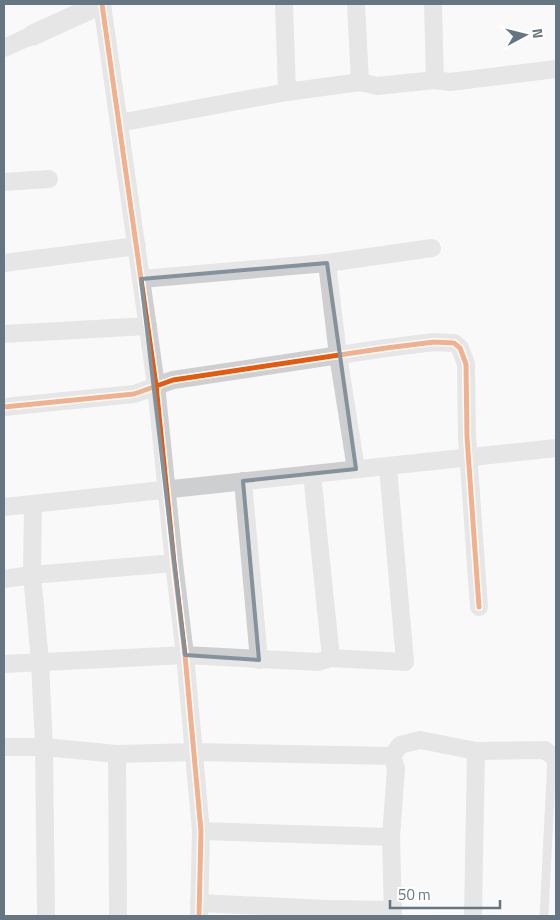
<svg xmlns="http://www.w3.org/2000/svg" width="560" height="920" viewBox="0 0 560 920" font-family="'Titillium Web',sans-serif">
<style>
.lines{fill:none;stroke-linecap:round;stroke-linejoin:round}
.service{stroke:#cecfd0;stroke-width:9}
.minor{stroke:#cecfd0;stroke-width:18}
.tertiary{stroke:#cecfd0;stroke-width:21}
.cycleway-casing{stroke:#fff;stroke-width:8}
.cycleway{stroke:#e8590c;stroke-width:5}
.marked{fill:none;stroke:#84929c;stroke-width:4;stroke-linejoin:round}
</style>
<rect width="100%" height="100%" fill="#f9f9f9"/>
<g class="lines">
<!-- service -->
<polyline class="service" points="544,916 552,756"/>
<!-- minor -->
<g class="minor">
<polyline points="102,4 156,385 174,563 185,655 201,831 199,916"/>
<polyline points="284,4 287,92"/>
<polyline points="356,4 360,82"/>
<polyline points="433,4 435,80"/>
<polyline points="4,48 33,35"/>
<polyline points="119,123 287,92 360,82 377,86 435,80 450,82 556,69"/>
<polyline points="4,182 49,179"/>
<polyline points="4,263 137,246"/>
<polyline points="327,263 338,355 356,469"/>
<polyline points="141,279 327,263 432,248"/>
<polyline points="4,334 148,326"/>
<polyline points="4,407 134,394 173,380 386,348 434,342 454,343 460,348 466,364 467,437 479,607"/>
<polyline points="312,474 331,658"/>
<polyline points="243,481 259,660"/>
<polyline points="33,504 32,575 40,661 44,747 46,916"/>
<polyline points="4,507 556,448"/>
<polyline points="4,579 32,575 174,563"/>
<polyline points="4,664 185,655 318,662 331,658 405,662 388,467"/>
<polyline points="4,747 44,747 117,754 195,752 392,756"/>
<polyline points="117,754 118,916"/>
<polyline points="201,831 391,837"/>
<polyline points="199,903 328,909 391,910"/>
<polyline points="393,916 391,837 396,768 392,756 400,745 420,740 476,751 545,750 552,756 556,756"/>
<polyline points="473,916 476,751"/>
</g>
<!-- tertiary -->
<polyline class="tertiary" points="33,35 101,4"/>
<!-- cycleway casing -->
<g class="cycleway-casing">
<g id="cycleway">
<polyline points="102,4 156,385 174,563 185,655 201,831 199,916"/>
<polyline points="4,407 134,394 173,380 386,348 434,342 454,343 460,348 466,364 467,437 479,607"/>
</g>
</g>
<!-- cycleway -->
<use href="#cycleway" class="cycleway"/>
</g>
<!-- marked area -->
<path d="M0 0H560V920H0ZM327 263 356 469 243 481 259 660 185 655 141 279Z" fill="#f9f9f9" fill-opacity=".55" fill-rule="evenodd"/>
<path class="marked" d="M327 263 356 469 243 481 259 660 185 655 141 279Z"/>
<!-- border -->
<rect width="560" height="920" fill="none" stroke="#657683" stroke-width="10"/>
<!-- north arrow -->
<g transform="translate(525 35) rotate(83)" stroke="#ffffff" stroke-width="4" paint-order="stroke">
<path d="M0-4L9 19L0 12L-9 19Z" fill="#657683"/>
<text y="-8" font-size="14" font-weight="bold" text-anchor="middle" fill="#657683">N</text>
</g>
<!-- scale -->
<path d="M390 900v8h110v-8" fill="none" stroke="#657683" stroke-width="2.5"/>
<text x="398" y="900" font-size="15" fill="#657683" stroke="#ffffff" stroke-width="4" paint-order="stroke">50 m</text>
</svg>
